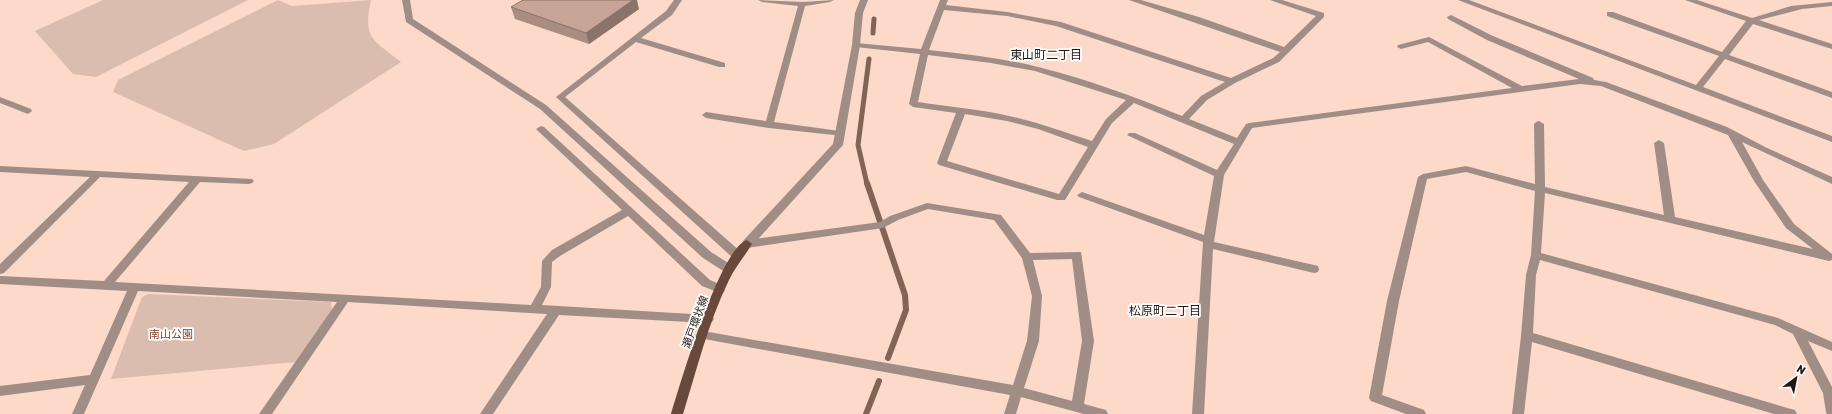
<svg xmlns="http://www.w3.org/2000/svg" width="1832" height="414" viewBox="0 0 1832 414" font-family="Rubik,'Noto Sans JP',sans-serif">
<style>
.green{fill:#dbbdb0}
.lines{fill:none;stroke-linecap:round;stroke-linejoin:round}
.stream-far1{stroke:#836355;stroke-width:5}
.stream{stroke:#836355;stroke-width:6}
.minor{fill:#a08d85;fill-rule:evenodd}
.tertiary{fill:#a08d85;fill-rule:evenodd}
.primary{fill:#68493b;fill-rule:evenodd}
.wall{fill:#aa8d81}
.shaded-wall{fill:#8b7369}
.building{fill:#c6a496;stroke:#8b7369}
.labels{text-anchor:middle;stroke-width:3.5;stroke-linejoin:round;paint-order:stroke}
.street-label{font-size:11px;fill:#221610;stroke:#fff}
.park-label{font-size:11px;fill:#7e462c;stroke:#fff}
.neighbourhood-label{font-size:12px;fill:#221610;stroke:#fff}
</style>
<rect width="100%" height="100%" fill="#fcd9c9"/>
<!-- green -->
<g class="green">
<polygon points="103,0 248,0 96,77 73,74 35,31"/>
<path d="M278 0 292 6 371 0C362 39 374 40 401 62L274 144 244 151 113 92 118 80Z"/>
<polygon points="148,294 331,302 332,309 296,362 111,379 142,297"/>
</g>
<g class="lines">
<!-- stream-far1 -->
<g class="stream-far1">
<polyline points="873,33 874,19"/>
<polyline points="867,184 858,145 869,59"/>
</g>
<!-- stream -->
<g class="stream">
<polyline points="867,183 905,295 906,310 888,358"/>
<polyline points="866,414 879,381"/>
</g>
<!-- minor -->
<g class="minor">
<polygon points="674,0 682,0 672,15 641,38 725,63 725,67 719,67 636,42 565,97 741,252 742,255 741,258 733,258 556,97 666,11"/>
<polygon points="758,0 803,2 834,0 830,2 805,6 774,122 840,131 843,132 845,134 843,136 769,128 706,118 702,115 706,112 766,121 798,6 762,2"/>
<path d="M940 0H948L946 5 1007 12 1061 22 1231 78 1273 58 1280 52 1129 0H1141L1199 17 1284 47 1316 16 1270 0H1282L1324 13V17L1279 62 1235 83 1207 100 1189 119 1237 138 1246 124 1249 123 1512 88 1428 42 1401 49 1397 47 1398 45 1429 37 1522 86 1579 79 1487 40 1448 19 1447 17 1451 15 1493 36 1593 78 1594 80 1606 82 1727 127 1767 148 1832 177V184L1742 142 1763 180 1794 224 1832 254V260L1829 261 1545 193 1541 253 1778 318 1832 342V351L1808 341 1832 387V414H1827L1826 412 1823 393 1793 334 1775 325 1540 260 1536 275 1533 333 1791 409 1795 410 1797 414H1774L1532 342 1524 414H1512L1521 336 1526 275 1531 255 1535 191 1466 172 1427 179 1399 301 1382 395 1424 410 1426 414H1406L1371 401 1369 398 1387 301 1418 177 1423 174 1466 166 1535 184 1534 124 1536 122 1539 121 1544 124 1545 187 1664 215 1654 143 1659 140 1664 143 1675 217 1813 249 1786 228 1754 181 1728 135 1601 86 1580 84 1252 128 1224 175 1214 242 1314 265 1318 266 1319 269 1318 272 1314 273 1213 249 1204 414H1192L1203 242 1079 197 1077 195 1082 192 1085 193 1204 235 1214 176 1127 135 1129 133H1135L1217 170 1234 144 1134 103 1112 123 1065 200H1057L939 165 937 163 956 113 913 107 909 104 920 54 856 47 852 45 856 43 921 49ZM944 10 1007 16 1056 26 1225 82 1201 96 1182 116C1135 97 1087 79 1038 67 1002 58 966 54 929 50ZM928 55 991 63 1035 71 1126 100 1106 119 1092 141C1064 132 1037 122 1009 116 979 109 949 107 918 102ZM965 114 1007 121 1038 129 1088 147 1059 194 947 161Z"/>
<polygon points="1458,0 1469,0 1696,85 1719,56 1607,16 1607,12 1613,12 1722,52 1746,21 1685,0 1697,0 1752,18 1791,6 1832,2 1832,6 1802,9 1759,20 1832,44 1832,49 1753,24 1729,55 1832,92 1832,98 1725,59 1703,87 1832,136 1832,142"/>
<polygon points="0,97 31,109 32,111 28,114 0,103"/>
<polygon points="541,126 544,127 710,280 724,286 725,289 724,292 720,293 702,286 628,216 560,256 552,262 551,287 542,305 708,315 712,316 714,319 712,322 708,323 559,315 493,414 480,414 547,314 348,302 272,414 259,414 337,302 138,291 84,414 72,414 85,385 0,396 0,386 90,375 127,291 0,284 0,276 104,281 189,182 100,177 4,273 0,274 0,264 90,177 0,172 0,166 252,179 254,181 252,183 249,184 200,182 115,282 531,305 541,287 542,261 552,250 622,210 538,131 536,129"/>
<path d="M927 203 1001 215 1030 253 1081 252 1094 341 1084 404 1106 410 1108 414H1084L1021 397 1016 414H1004L1010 395 699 338 697 335 699 332 703 331 1013 385 1027 341 1032 296 1022 258 994 220 928 209 898 220 883 228 747 248 742 244 747 240 880 222 890 216ZM1072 259 1082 341 1072 401 1024 388 1039 341 1042 296 1033 260Z"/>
</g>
<!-- tertiary -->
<g class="tertiary">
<polygon points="402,0 410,0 413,19 546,105 711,252 733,266 734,269 733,272 725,272 703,258 540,109 406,22"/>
<polygon points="860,0 868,0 863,13 860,45 843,145 751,247 743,247 742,244 743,241 833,144 852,45 855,13"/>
</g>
<!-- primary -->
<path class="primary" d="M747 240 752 244C745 256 735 267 729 280 708 323 697 369 683 414H671C680 385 720 248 747 240Z"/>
</g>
<!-- wall -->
<polygon class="wall" points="511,7 639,9 589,44 515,19"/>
<!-- shaded-wall -->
<polygon class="shaded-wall" points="633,0 637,0 639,9 589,44 586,33"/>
<!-- building -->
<polygon class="building" points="523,0 633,0 586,33 511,7"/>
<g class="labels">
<!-- street labels -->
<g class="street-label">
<text transform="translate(695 322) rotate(-70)" y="4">瀬戸環状線</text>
</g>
<!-- park labels -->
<g class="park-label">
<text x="171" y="338">南山公園</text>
</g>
<!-- neighbourhood labels -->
<g class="neighbourhood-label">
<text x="1046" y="59">東山町二丁目</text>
<text x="1165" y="315">松原町二丁目</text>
</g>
</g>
<!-- north arrow -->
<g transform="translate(1796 378) rotate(32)" stroke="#ffffff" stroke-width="3" paint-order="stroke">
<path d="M0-3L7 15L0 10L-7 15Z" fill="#221610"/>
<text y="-6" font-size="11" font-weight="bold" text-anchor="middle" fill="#221610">N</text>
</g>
</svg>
